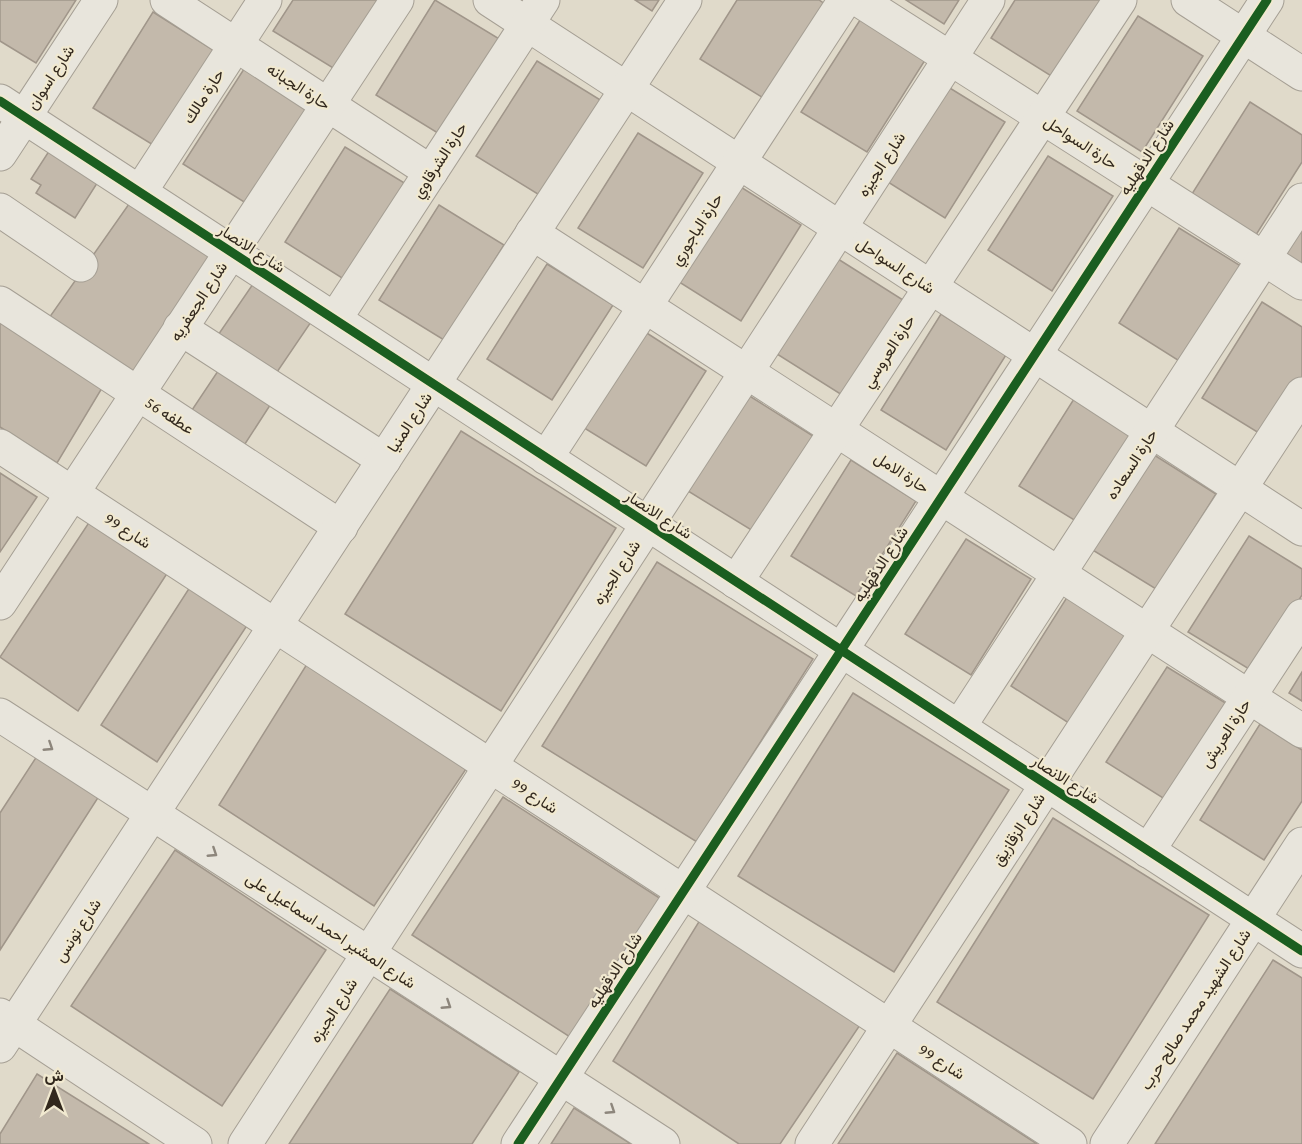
<svg xmlns="http://www.w3.org/2000/svg" width="1302" height="1144" viewBox="0 0 1302 1144" font-family="'Crimson Pro',Vazirmatn,serif">
<style>
.building{fill:#c3b9ab;stroke:#a0968a;stroke-width:1.5}
.lines{fill:none;stroke-linecap:round;stroke-linejoin:round}
.minor-casing{stroke:#a59f94;stroke-width:35}
.minor{stroke:#e8e5dc;stroke-width:33}
.cycleway-casing{stroke:#f1e9d0;stroke-width:13}
.cycleway{stroke:#1b5e20;stroke-width:9}
.oneway{stroke:#8d867c}
.labels{text-anchor:middle;stroke-width:4.5;stroke-linejoin:round;paint-order:stroke}
.street-label{font-size:16px;fill:#32281d;stroke:#f1e9d0}
</style>
<rect width="100%" height="100%" fill="#e0daca"/>
<!-- building -->
<g class="building">
<polygon points="0,0 76,0 36,63 0,41"/>
<polygon points="293,0 383,0 338,71 273,31"/>
<polygon points="435,0 501,40 441,135 376,95"/>
<polygon points="635,0 659,0 652,11"/>
<polygon points="737,0 819,0 825,4 765,99 700,59"/>
<polygon points="906,0 959,0 944,24"/>
<polygon points="1015,0 1106,0 1056,79 991,38"/>
<polygon points="153,12 218,53 158,148 93,108"/>
<polygon points="1138,16 1203,56 1142,152 1077,111"/>
<polygon points="862,17 927,57 867,152 801,112"/>
<polygon points="537,61 602,101 541,196 476,156"/>
<polygon points="244,69 309,110 249,205 183,164"/>
<polygon points="940,82 1005,122 945,218 880,177"/>
<polygon points="1250,102 1302,135 1302,162 1254,238 1190,197"/>
<polygon points="638,133 703,173 643,268 578,228"/>
<polygon points="53,145 101,177 75,218 36,193 41,185 31,179"/>
<polygon points="345,147 411,187 350,283 285,242"/>
<polygon points="1048,156 1113,196 1052,291 988,250"/>
<polygon points="736,184 801,225 741,321 676,280"/>
<polygon points="129,204 215,252 140,376 49,318"/>
<polygon points="439,205 504,245 444,340 379,300"/>
<polygon points="1302,216 1302,269 1278,254"/>
<polygon points="1179,228 1244,268 1184,364 1119,323"/>
<polygon points="838,259 903,300 842,395 777,354"/>
<polygon points="547,264 613,305 552,400 487,359"/>
<polygon points="253,284 311,322 275,375 216,338"/>
<polygon points="1262,302 1302,327 1302,383 1267,438 1202,398"/>
<polygon points="941,314 1006,355 946,450 881,410"/>
<polygon points="0,322 105,383 57,463 0,427"/>
<polygon points="642,330 706,371 646,466 581,426"/>
<polygon points="222,365 276,396 243,447 188,416"/>
<polygon points="1079,391 1144,431 1084,526 1019,486"/>
<polygon points="748,395 813,436 753,531 688,491"/>
<polygon points="461,431 616,528 501,711 345,614"/>
<polygon points="1151,453 1216,494 1156,589 1091,549"/>
<polygon points="851,460 916,501 856,596 791,556"/>
<polygon points="0,473 37,497 0,552"/>
<polygon points="90,521 168,572 78,711 0,657"/>
<polygon points="1249,536 1302,569 1302,595 1254,672 1188,632"/>
<polygon points="966,539 1031,579 971,675 905,634"/>
<polygon points="657,562 813,659 697,842 542,746"/>
<polygon points="190,587 248,624 157,762 101,725"/>
<polygon points="1071,591 1135,632 1075,727 1011,686"/>
<polygon points="307,664 466,769 374,906 219,805"/>
<polygon points="1167,667 1232,707 1171,803 1106,762"/>
<polygon points="1302,672 1302,701 1289,693"/>
<polygon points="853,693 1009,790 894,972 738,876"/>
<polygon points="1260,724 1302,750 1302,801 1264,860 1200,820"/>
<polygon points="39,753 101,793 0,950 0,813"/>
<polygon points="503,797 661,899 570,1037 412,935"/>
<polygon points="1053,818 1209,915 1093,1099 937,1002"/>
<polygon points="175,850 326,950 222,1106 71,1006"/>
<polygon points="700,920 860,1025 780,1144 739,1144 613,1061"/>
<polygon points="1273,960 1302,978 1302,1144 1155,1144"/>
<polygon points="390,989 519,1072 472,1144 289,1144"/>
<polygon points="897,1053 1037,1144 838,1144"/>
<polygon points="37,1074 149,1144 0,1144 0,1134"/>
<polygon points="574,1108 631,1144 551,1144"/>
</g>
<g class="lines">
<!-- minor casing -->
<g class="minor-casing">
<g id="minor">
<polyline points="167,0 431,172"/>
<polyline points="490,0 1302,529"/>
<polyline points="859,0 1302,283"/>
<polyline points="1188,0 1302,74"/>
<polyline points="0,101 1302,951"/>
<polyline points="0,154 101,0"/>
<polyline points="140,192 265,0"/>
<polyline points="0,210 81,265"/>
<polyline points="532,233 1302,731"/>
<polyline points="0,303 341,527"/>
<polyline points="335,319 543,0"/>
<polyline points="180,328 384,460"/>
<polyline points="0,446 1070,1144"/>
<polyline points="546,458 845,0"/>
<polyline points="736,582 1120,0"/>
<polyline points="0,603 397,0"/>
<polyline points="0,715 663,1144"/>
<polyline points="959,727 1302,200"/>
<polyline points="1148,851 1302,616"/>
<polyline points="0,1015 195,1144"/>
<polyline points="0,1046 685,0"/>
<polyline points="245,1144 988,0"/>
<polyline points="518,1144 1267,0"/>
<polyline points="812,1144 1302,394"/>
<polyline points="1107,1144 1302,844"/>
</g>
</g>
<!-- minor -->
<use href="#minor" class="minor"/>
<!-- cycleway casing -->
<g class="cycleway-casing">
<g id="cycleway">
<polyline points="0,101 1302,951"/>
<polyline points="518,1144 1267,0"/>
</g>
</g>
<!-- cycleway -->
<use href="#cycleway" class="cycleway"/>
</g>
<!-- one-way arrows -->
<defs><path id="oneway-chevron" d="M-2-3.5L2.5 0L-2 3.5" fill="none" stroke-width="1.6" stroke-linecap="round" stroke-linejoin="round" transform="scale(1.5)"/></defs>
<g class="oneway">
<use href="#oneway-chevron" transform="translate(49 747) rotate(33)"/>
<use href="#oneway-chevron" transform="translate(213 853) rotate(33)"/>
<use href="#oneway-chevron" transform="translate(447 1005) rotate(33)"/>
<use href="#oneway-chevron" transform="translate(611 1110) rotate(33)"/>
</g>
<g class="labels">
<!-- street labels -->
<g class="street-label">
<text transform="translate(50 77) rotate(-57)" y="6">شارع اسوان</text>
<text transform="translate(299 86) rotate(33)" y="6">حارة الجبانه</text>
<text transform="translate(203 96) rotate(-57)" y="6">حارة مالك</text>
<text transform="translate(1081 142) rotate(33)" y="6">حارة السواحل</text>
<text transform="translate(1146 157) rotate(-57)" y="6">شارع الدقهليه</text>
<text transform="translate(439 160) rotate(-57)" y="6">حارة الشرقاوي</text>
<text transform="translate(881 164) rotate(-57)" y="6">شارع الجيزه</text>
<text transform="translate(696 229) rotate(-57)" y="6">حارة الباجوري</text>
<text transform="translate(252 248) rotate(33)" y="6">شارع الانصار</text>
<text transform="translate(896 265) rotate(33)" y="6">شارع السواحل</text>
<text transform="translate(198 301) rotate(-57)" y="6">شارع الجعفريه</text>
<text transform="translate(888 351) rotate(-57)" y="6">حارة العروسي</text>
<text transform="translate(170 415) rotate(33)" y="6">عطفه 56</text>
<text transform="translate(409 422) rotate(-57)" y="6">شارع المنيا</text>
<text transform="translate(1131 464) rotate(-57)" y="6">حارة السعاده</text>
<text transform="translate(902 472) rotate(33)" y="6">حارة الامل</text>
<text transform="translate(659 514) rotate(33)" y="6">شارع الانصار</text>
<text transform="translate(128 530) rotate(33)" y="6">شارع 99</text>
<text transform="translate(880 564) rotate(-57)" y="6">شارع الدقهليه</text>
<text transform="translate(616 572) rotate(-57)" y="6">شارع الجيزه</text>
<text transform="translate(1225 733) rotate(-57)" y="6">حارة العريش</text>
<text transform="translate(1066 779) rotate(33)" y="6">شارع الانصار</text>
<text transform="translate(535 795) rotate(33)" y="6">شارع 99</text>
<text transform="translate(1018 829) rotate(-57)" y="6">شارع الزقازيق</text>
<text transform="translate(77 930) rotate(-57)" y="6">شارع تونس</text>
<text transform="translate(331 930) rotate(33)" y="6">شارع المشير احمد اسماعيل على</text>
<text transform="translate(614 970) rotate(-57)" y="6">شارع الدقهليه</text>
<text transform="translate(1195 1009) rotate(-57)" y="6">شارع الشهيد محمد صالح حرب</text>
<text transform="translate(333 1010) rotate(-57)" y="6">شارع الجيزه</text>
<text transform="translate(942 1061) rotate(33)" y="6">شارع 99</text>
</g>
</g>
<!-- north arrow -->
<g transform="translate(54 1090)" stroke="#f1e9d0" stroke-width="4.5" paint-order="stroke">
<path d="M0-4.5L10 22L0 15L-10 22Z" fill="#32281d"/>
<text y="-9" font-size="16" font-weight="bold" text-anchor="middle" fill="#32281d">ش</text>
</g>
</svg>
